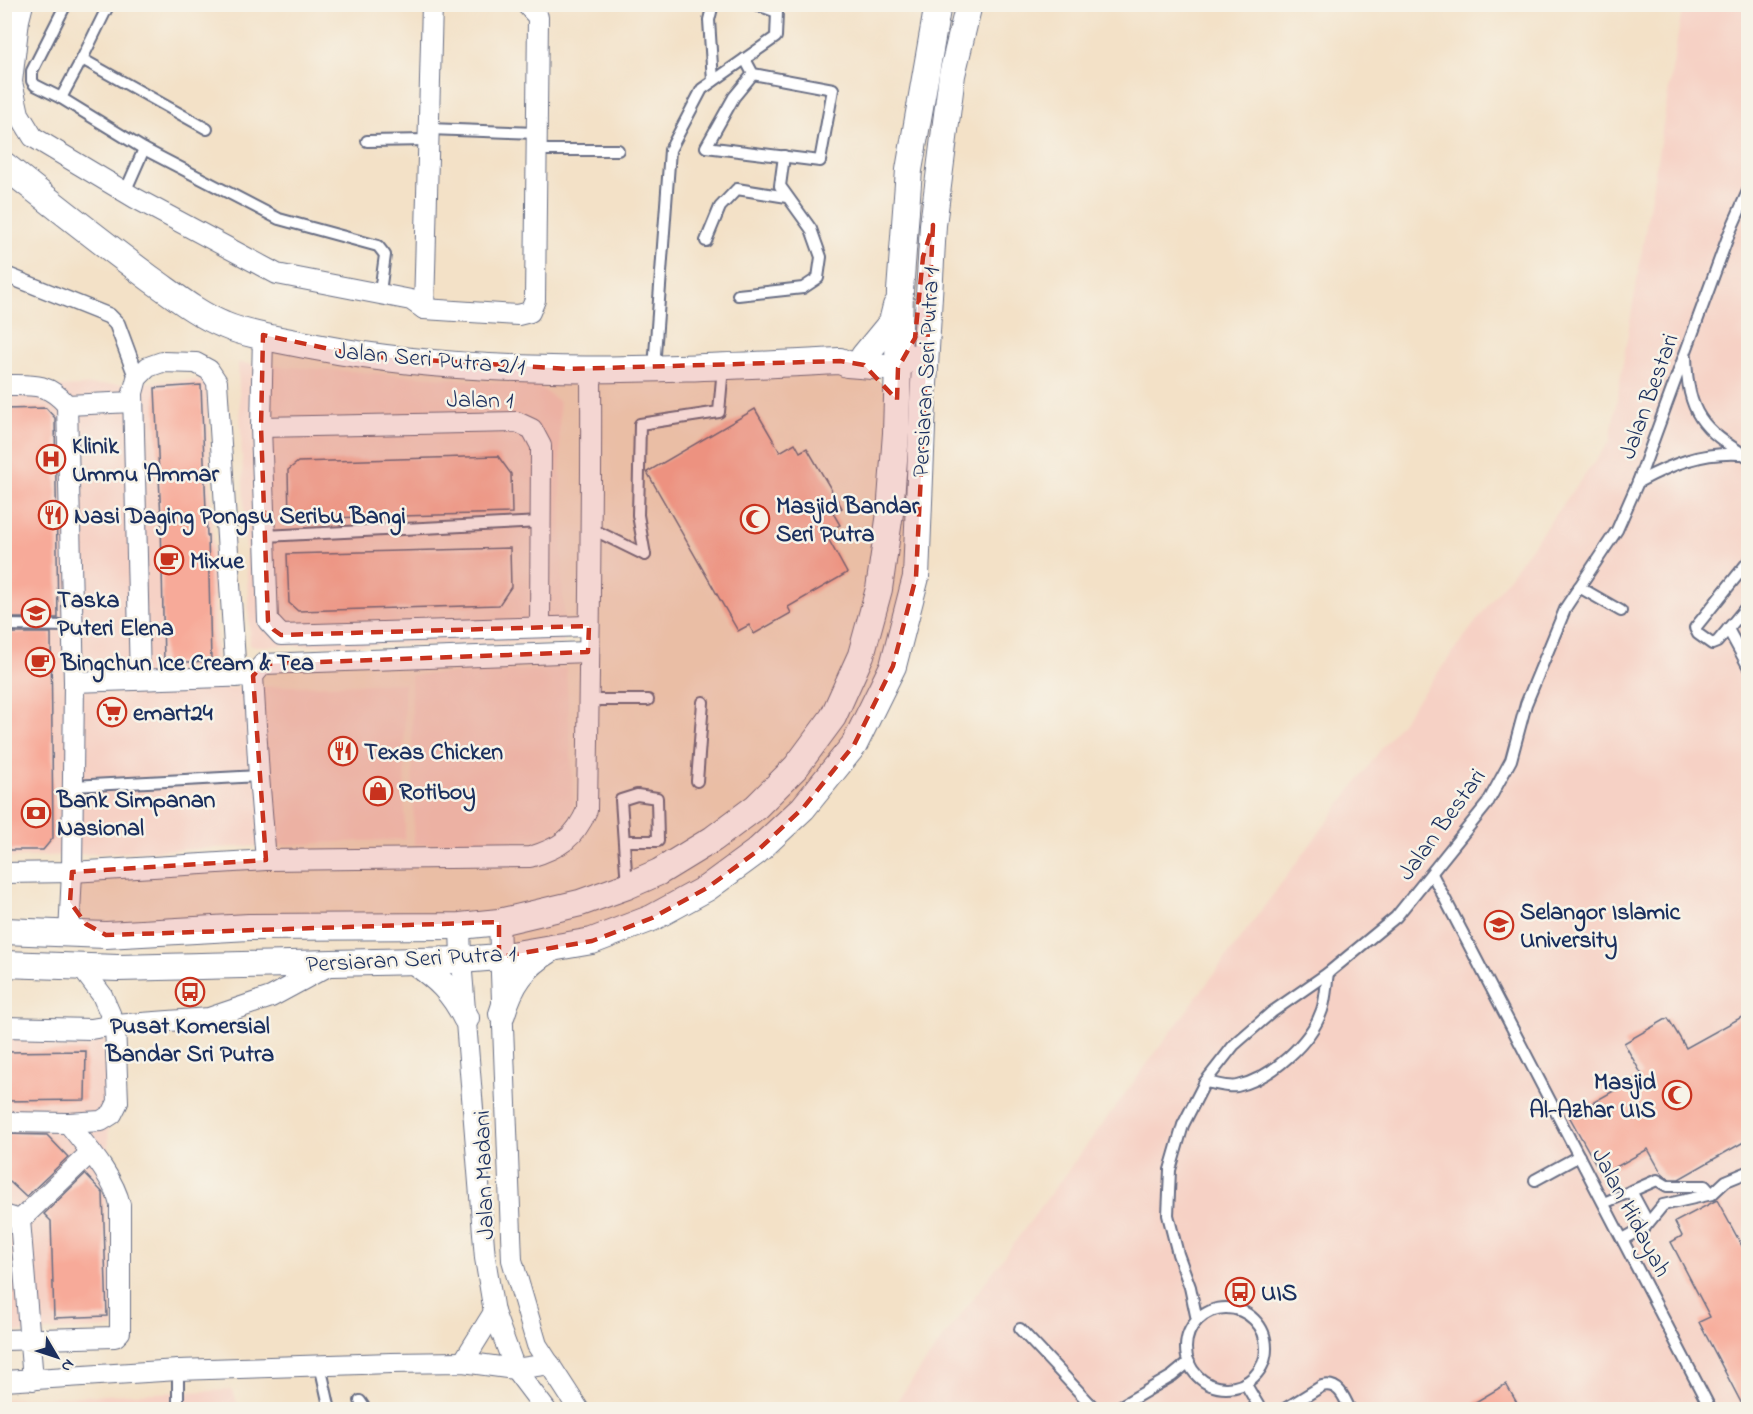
<svg xmlns="http://www.w3.org/2000/svg" width="1753" height="1414" viewBox="0 0 1753 1414" font-family="'Indie Flower',sans-serif">
<style>
.built{fill:#f6d1c5}
.building{fill:#f7aa99}
.lines{fill:none;stroke-linecap:round;stroke-linejoin:round}
.service-casing{stroke:#676d83;stroke-width:14}
.pedestrian-casing{stroke:#676d83;stroke-width:18}
.minor-casing{stroke:#676d83;stroke-width:22}
.tertiary-casing{stroke:#676d83;stroke-width:28}
.service{stroke:#fff;stroke-width:10}
.pedestrian{stroke:#fff;stroke-width:15}
.minor{stroke:#fff;stroke-width:20}
.tertiary{stroke:#fff;stroke-width:26}
.marked{fill:#c8321e;fill-opacity:0.2;stroke:#c8321e;stroke-width:4.5;stroke-dasharray:12 8;stroke-linejoin:round}
.labels{text-anchor:middle;stroke-width:5;stroke-linejoin:round;paint-order:stroke}
.street-label{font-size:24px;fill:#1b2f5e;stroke:#f7f3e8}
.poi-label{font-size:24px;font-weight:bold;fill:#1b2f5e;stroke:#f7f3e8;text-anchor:start}
</style>
<rect width="100%" height="100%" fill="#f7f3e8"/>
<filter id="ink" filterUnits="userSpaceOnUse"><feTurbulence type="fractalNoise" baseFrequency=".0167" numOctaves="2"/><feDisplacementMap in="SourceGraphic" scale="12" xChannelSelector="R" yChannelSelector="G"/><feConvolveMatrix kernelMatrix="1 2 1 2 8 2 1 2 1" color-interpolation-filters="sRGB"/></filter>
<filter id="wash" filterUnits="userSpaceOnUse"><feTurbulence type="fractalNoise" baseFrequency=".008" numOctaves="4" result="noise"/><feDisplacementMap in="SourceGraphic" scale="24" xChannelSelector="R" yChannelSelector="G"/><feGaussianBlur stdDeviation="1.35" result="paint"/><feColorMatrix in="noise" values="0 0 0 0 0 0 0 0 0 0 0 0 0 0 0 0 0 1.4 0 .05"/><feComposite in="paint" operator="in"/></filter>
<g filter="url(#wash)">
<rect width="100%" height="100%" fill="#f3e1c7"/>
<!-- built -->
<g class="built">
<polygon points="1683,5 1748,5 1748,1409 890,1410 1610,441"/>
<polygon points="238,363 537,385 559,402 564,644 250,646"/>
<polygon points="207,379 218,688 404,683 405,839 5,858 5,390"/>
<polygon points="566,668 574,804 565,824 546,840 414,845 411,675"/>
<polygon points="4,1037 106,1040 114,1328 5,1333"/>
<polygon points="233,1390 239,1409 5,1410 4,1399"/>
</g>
<g id="blocks">
<!-- building -->
<g class="building">
<polygon points="201,385 207,535 208,535 211,661 164,663 161,520 155,388"/>
<polygon points="46,408 55,418 58,618 4,618 4,409"/>
<polygon points="755,409 780,452 795,443 800,452 807,448 842,508 833,513 840,525 825,533 847,573 788,607 791,613 754,634 749,625 738,631 647,472"/>
<polygon points="498,456 511,474 512,513 289,519 288,470 298,462"/>
<polygon points="510,548 511,587 499,605 298,611 289,603 287,554"/>
<polygon points="4,633 51,633 53,838 43,850 4,850"/>
<polygon points="1749,1013 1749,1139 1679,1179 1669,1179 1662,1174 1648,1149 1602,1175 1569,1116 1642,1075 1624,1043 1668,1018 1686,1048"/>
<polygon points="86,1051 85,1100 4,1101 4,1052"/>
<polygon points="4,1134 47,1135 68,1157 26,1197 10,1182 4,1182"/>
<polygon points="85,1174 103,1193 107,1316 54,1318 51,1221 44,1214"/>
<polygon points="1717,1200 1749,1259 1749,1410 1745,1410 1699,1322 1710,1317 1671,1242 1682,1236 1675,1222"/>
<polygon points="1506,1384 1521,1410 1462,1410"/>
</g>
</g>
</g>
<g filter="url(#ink)">
<use href="#blocks" fill-opacity="0" stroke="#676d83" stroke-width="1.5"/>
<g class="lines">
<!-- service casing -->
<g class="service-casing">
<g id="service">
<polyline points="66,4 32,71 32,81 35,85 61,98 144,149 279,219 378,246 385,255 380,292"/>
<polyline points="109,4 82,59 207,129"/>
<polyline points="745,59 753,74 734,97 706,147 820,161 833,89 753,74"/>
<polyline points="713,81 709,20 713,4"/>
<polyline points="61,98 82,59"/>
<polyline points="429,129 537,133"/>
<polyline points="367,141 429,140"/>
<polyline points="537,150 618,150"/>
<polyline points="125,192 144,149"/>
<polyline points="706,241 720,207 737,189 787,197"/>
<polyline points="738,295 803,288 818,278 821,257 811,229 780,186 784,156"/>
<path d="M1686 357C1688 414 1702 429 1748 457"/>
<polyline points="654,368 670,150 702,89 776,37 777,12 755,4"/>
<path d="M1638 482C1672 464 1701 452 1740 454"/>
<polyline points="592,529 645,555"/>
<polyline points="265,536 541,522"/>
<polyline points="645,555 638,515 640,424 719,412 723,367"/>
<polyline points="1579,587 1621,611"/>
<polyline points="1748,605 1728,629 1748,666"/>
<polyline points="4,625 73,626"/>
<polyline points="1728,629 1717,642 1712,644 1698,634 1695,628 1748,562"/>
<polyline points="589,700 648,700"/>
<polyline points="697,781 703,702"/>
<polyline points="73,786 259,776"/>
<polyline points="624,841 658,841 657,798 637,795 621,800 627,886"/>
<polyline points="1432,874 1711,1410"/>
<path d="M1205 1082C1215 1083 1228 1088 1237 1086 1271 1079 1311 1042 1322 1010 1326 998 1326 985 1328 973"/>
<polyline points="1535,1180 1579,1156"/>
<polyline points="1631,1191 1644,1215"/>
<polyline points="1604,1203 1657,1180 1667,1186 1705,1186 1712,1194"/>
<polyline points="1623,1239 1645,1227 1663,1205 1712,1194 1726,1181 1748,1172"/>
<circle cx="1226" cy="1348" r="40"/>
<polyline points="1197,1320 1190,1287 1178,1254 1168,1215 1170,1170 1183,1125 1205,1082 1234,1045 1272,1012 1328,973 1396,917 1487,804 1511,760 1526,704 1566,607 1617,530 1638,482 1729,234 1748,191"/>
<polyline points="1020,1329 1096,1410"/>
<polyline points="320,1365 330,1410"/>
<polyline points="178,1370 178,1410"/>
<polyline points="1245,1383 1261,1410"/>
<polyline points="360,1401 366,1410"/>
<polyline points="1114,1410 1172,1376 1189,1362"/>
<path d="M1283 1410 1322 1386C1338 1382 1344 1396 1350 1410"/>
</g>
</g>
<!-- pedestrian casing -->
<g class="pedestrian-casing">
<polyline id="pedestrian" points="4,274 109,316 117,324 137,378"/>
</g>
<!-- minor casing -->
<g class="minor-casing">
<g id="minor">
<polyline points="23,4 19,20 12,82 19,114 33,137 135,198 277,274 411,300 424,309 518,315 530,312 535,300 538,17 526,4"/>
<polyline points="424,309 432,4"/>
<polyline points="263,335 261,427 268,621 281,635 589,626"/>
<path d="M4 385C32 385 47 382 67 405"/>
<polyline points="67,405 74,682 72,872 69,935"/>
<polyline points="67,405 133,402"/>
<polyline points="261,427 517,422 532,429 541,446 540,627"/>
<polyline points="253,676 263,664 588,652"/>
<polyline points="140,679 133,393 137,378 148,367 162,362 196,363 209,370 217,382 236,677"/>
<polyline points="74,682 253,676 259,776 266,860"/>
<path d="M4 873 72 872 266 860 530 857C560 848 575 838 587 810 589 663 592 516 591 369"/>
<polyline points="499,922 512,1260 537,1345 579,1410"/>
<polyline points="460,926 461,960 485,1258 494,1312 515,1369 546,1410"/>
<polyline points="4,1027 91,1029 115,1025 209,1018 271,997 332,964"/>
<polyline points="4,1122 68,1123 101,1121 112,1114 118,1102 115,1025 102,995 81,967"/>
<polyline points="4,1215 20,1220 33,1380"/>
<polyline points="20,1220 91,1152"/>
<path d="M4 1340 115 1337 120 1332V1205C114 1177 86 1146 68 1123"/>
<polyline points="463,1362 494,1312"/>
<polyline points="4,1381 178,1370 391,1363 463,1362 515,1369 550,1364"/>
</g>
</g>
<!-- tertiary casing -->
<g class="tertiary-casing">
<g id="tertiary">
<path d="M4 165C53 204 101 242 151 279 174 295 197 314 224 325 249 336 288 341 316 347 487 380 667 369 840 361L847 364 898 368 908 357"/>
<polyline points="864,356 892,322 896,306"/>
<polyline points="4,931 106,935 249,927 460,926 499,922 580,903 627,886 659,872 713,839 756,807 796,767 833,717 861,655 879,589 890,513 896,433 900,291 909,170 938,4"/>
<path d="M414 961C438 978 453 991 466 1018"/>
<polyline points="4,964 118,968 461,960 499,957 592,941 652,918 707,888 756,852 803,808 854,745 893,666 916,577 923,402 933,225 952,75 969,4"/>
<path d="M502 1014C511 983 523 966 551 949"/>
</g>
</g>
<!-- service -->
<use href="#service" class="service"/>
<!-- pedestrian -->
<use href="#pedestrian" class="pedestrian"/>
<!-- minor -->
<use href="#minor" class="minor"/>
<!-- tertiary -->
<use href="#tertiary" class="tertiary"/>
</g>
</g>
<!-- marked area -->
<path class="marked" d="M933 225 916 577 893 666 854 745 803 808 756 852 707 888 652 918 592 941 499 957V922L106 935 86 924 70 902 72 872 266 860 253 676 263 664 588 652 589 626 281 635 274 630 268 621 261 427 263 335 363 356 568 369 840 361 864 365 897 400 898 368 915 338 923 257Z"/>
<!-- icons -->
<defs>
<g id="hospital-ring" transform="scale(1.5)"><circle r="9.5" fill="#f7f3e8" stroke="#c8321e" stroke-width="1.5"/><path d="M-5-5h3v3.5h4V-5h3V5h-3V1.5h-4V5h-3Z" fill="#c8321e"/></g>
<g id="restaurant-ring" transform="scale(1.5)"><circle r="9.5" fill="#f7f3e8" stroke="#c8321e" stroke-width="1.5"/><path d="M-5-6h1v4h1v-4h1v4h1v-4h1v5L-1.5 .5V6h-2V.5L-5-1ZM5-6V6H3V1.5H1.5Q1.5-4 5-6Z" fill="#c8321e"/></g>
<g id="mosque-ring" transform="scale(1.5)"><circle r="9.5" fill="#f7f3e8" stroke="#c8321e" stroke-width="1.5"/><path d="M3.5-4.9A6 6 0 1 0 3.5 4.9A5 5 0 1 1 3.5-4.9Z" fill="#c8321e"/></g>
<g id="cafe-ring" transform="scale(1.5)"><circle r="9.5" fill="#f7f3e8" stroke="#c8321e" stroke-width="1.5"/><path d="M-5.5-4.5H6V0H3Q3 3.5 0 3.5H-2.5Q-5.5 3.5-5.5 0ZM3-3.2v2h1.7v-2ZM-6 4.5H4V6H-6Z" fill="#c8321e"/></g>
<g id="school-ring" transform="scale(1.5)"><circle r="9.5" fill="#f7f3e8" stroke="#c8321e" stroke-width="1.5"/><path d="M0-5L7-2L0 1L-7-2ZM-4 1L0 2.5L4 1V4Q0 6-4 4Z" fill="#c8321e"/></g>
<g id="supermarket-ring" transform="scale(1.5)"><circle r="9.5" fill="#f7f3e8" stroke="#c8321e" stroke-width="1.5"/><path d="M-6-5.5h2.5l.6 2H6L4.5 2H-2.5L-4.4-4H-6ZM-1.5 3.2a1.3 1.3 0 1 0 .1 0ZM3 3.2a1.3 1.3 0 1 0 .1 0Z" fill="#c8321e"/></g>
<g id="shop-ring" transform="scale(1.5)"><circle r="9.5" fill="#f7f3e8" stroke="#c8321e" stroke-width="1.5"/><path d="M-5-2.5h2.3a2.7 3.5 0 0 1 5.4 0H5L5.5 6h-11ZM-1.5-2.5h3a1.5 2.3 0 0 0-3 0Z" fill="#c8321e"/></g>
<g id="bank-ring" transform="scale(1.5)"><circle r="9.5" fill="#f7f3e8" stroke="#c8321e" stroke-width="1.5"/><path d="M-6-4H6V4H-6ZM0-2.3a2.3 2.3 0 1 0 0 4.6a2.3 2.3 0 1 0 0-4.6Z" fill="#c8321e"/></g>
<g id="university-ring" transform="scale(1.5)"><circle r="9.5" fill="#f7f3e8" stroke="#c8321e" stroke-width="1.5"/><path d="M0-5L7-2L0 1L-7-2ZM-4 1L0 2.5L4 1V4Q0 6-4 4Z" fill="#c8321e"/></g>
<g id="bus-ring" transform="scale(1.5)"><circle r="9.5" fill="#f7f3e8" stroke="#c8321e" stroke-width="1.5"/><path d="M-5-6H5V4H4V6H2V4H-2V6H-4V4H-5ZM-3.5-4V0h7V-4ZM-3.5 1.2v1.5H-2V1.2ZM2 1.2v1.5H3.5V1.2Z" fill="#c8321e"/></g>
</defs>
<g fill-rule="evenodd">
<use href="#hospital-ring" x="51" y="459"/>
<use href="#restaurant-ring" x="53" y="515"/>
<use href="#mosque-ring" x="755" y="519"/>
<use href="#cafe-ring" x="169" y="560"/>
<use href="#school-ring" x="36" y="613"/>
<use href="#cafe-ring" x="40" y="662"/>
<use href="#supermarket-ring" x="112" y="712"/>
<use href="#restaurant-ring" x="343" y="751"/>
<use href="#shop-ring" x="378" y="791"/>
<use href="#bank-ring" x="36" y="813"/>
<use href="#university-ring" x="1499" y="925"/>
<use href="#bus-ring" x="190" y="992"/>
<use href="#mosque-ring" x="1677" y="1095"/>
<use href="#bus-ring" x="1240" y="1292"/>
</g>
<g class="labels">
<!-- street labels -->
<g class="street-label">
<text transform="translate(430 358) rotate(5)" y="8">Jalan Seri Putra 2/1</text>
<text transform="translate(925 372) rotate(-87)" y="8">Persiaran Seri Putra 1</text>
<text transform="translate(1648 396) rotate(-70)" y="8">Jalan Bestari</text>
<text transform="translate(480 399) rotate(1)" y="8">Jalan 1</text>
<text transform="translate(1441 824) rotate(-54)" y="8">Jalan Bestari</text>
<text transform="translate(411 958) rotate(-3)" y="8">Persiaran Seri Putra 1</text>
<text transform="translate(483 1175) rotate(-92)" y="8">Jalan Madani</text>
<text transform="translate(1632 1212) rotate(62)" y="8">Jalan Hidayah</text>
</g>
<!-- poi labels -->
<g class="poi-label">
<text x="72" y="453">Klinik<tspan x="72" dy="28">Ummu 'Ammar</tspan></text>
<text x="776" y="513">Masjid Bandar<tspan x="776" dy="28">Seri Putra</tspan></text>
<text x="74" y="523">Nasi Daging Pongsu Seribu Bangi</text>
<text x="190" y="568">Mixue</text>
<text x="57" y="607">Taska<tspan x="57" dy="28">Puteri Elena</tspan></text>
<text x="61" y="670">Bingchun Ice Cream &amp; Tea</text>
<text x="133" y="720">emart24</text>
<text x="364" y="759">Texas Chicken</text>
<text x="399" y="799">Rotiboy</text>
<text x="57" y="807">Bank Simpanan<tspan x="57" dy="28">Nasional</tspan></text>
<text x="1520" y="919">Selangor Islamic<tspan x="1520" dy="28">University</tspan></text>
<text x="190" y="1033" text-anchor="middle">Pusat Komersial<tspan x="190" dy="28">Bandar Sri Putra</tspan></text>
<text x="1656" y="1089" text-anchor="end">Masjid<tspan x="1656" dy="28">Al-Azhar UIS</tspan></text>
<text x="1261" y="1300">UIS</text>
</g>
</g>
<!-- margin -->
<rect width="1753" height="1414" fill="none" stroke="#f7f3e8" stroke-width="24"/>
<!-- north arrow -->
<g transform="translate(57 1357) rotate(129)" stroke="#f7f3e8" stroke-width="4.5" paint-order="stroke">
<path d="M0-4.5L10 22L0 15L-10 22Z" fill="#1b2f5e"/>
<text y="-9" font-size="16" font-weight="bold" text-anchor="middle" fill="#1b2f5e">N</text>
</g>
</svg>
